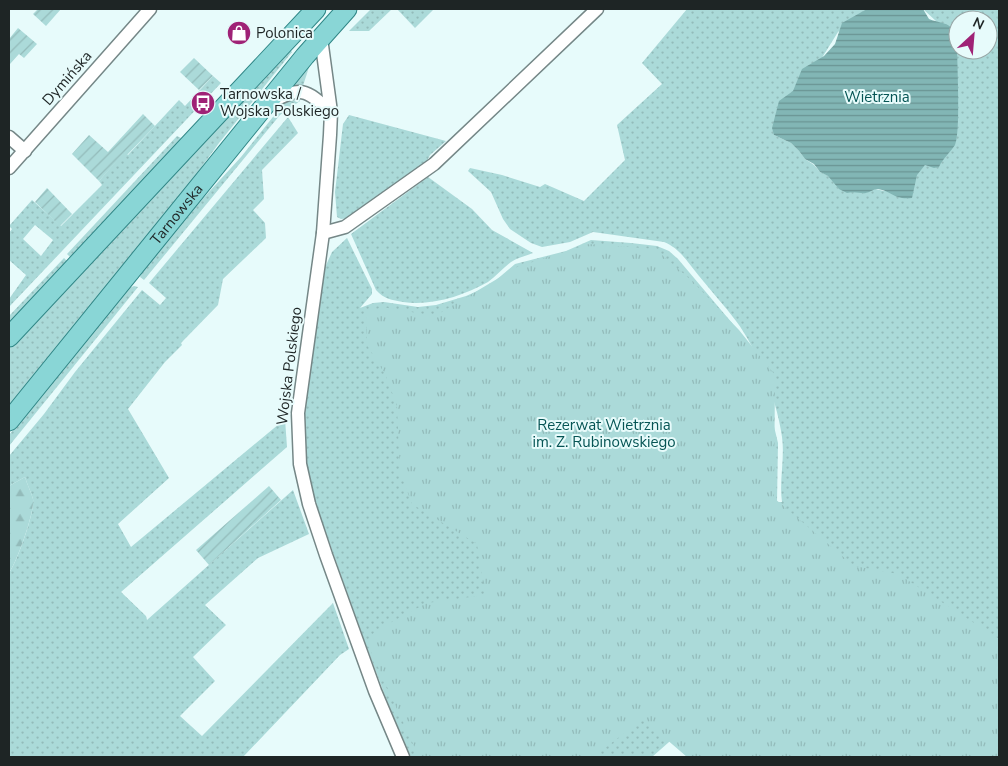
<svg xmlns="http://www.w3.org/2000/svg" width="1008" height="766" viewBox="0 0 1008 766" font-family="'Nunito Sans',sans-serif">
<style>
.grass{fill:url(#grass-dots);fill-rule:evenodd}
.forest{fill:url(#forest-firs)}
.park{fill:url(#park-tufts)}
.garden{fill:url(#garden-furrows)}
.water{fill:url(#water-rules)}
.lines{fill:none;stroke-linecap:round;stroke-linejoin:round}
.minor-casing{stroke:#758787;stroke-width:15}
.primary-casing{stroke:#308686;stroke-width:21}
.minor{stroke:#fff;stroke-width:12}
.primary{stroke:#89d6d6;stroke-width:19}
.labels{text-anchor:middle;stroke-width:4;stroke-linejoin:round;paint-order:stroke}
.poi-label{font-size:15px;fill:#1e2525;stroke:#e7fbfb;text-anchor:start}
.street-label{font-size:15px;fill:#1e2525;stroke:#e7fbfb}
.park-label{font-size:15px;fill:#055454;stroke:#e7fbfb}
</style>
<defs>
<pattern id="grass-dots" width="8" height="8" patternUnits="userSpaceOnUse" patternTransform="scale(1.25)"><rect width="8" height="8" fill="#abdad9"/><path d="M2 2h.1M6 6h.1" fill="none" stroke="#93bbba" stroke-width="1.8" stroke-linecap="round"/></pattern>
<pattern id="forest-firs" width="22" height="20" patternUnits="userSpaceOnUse" patternTransform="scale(1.25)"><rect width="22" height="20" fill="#abdad9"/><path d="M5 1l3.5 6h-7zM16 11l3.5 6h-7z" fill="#93bbba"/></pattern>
<pattern id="park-tufts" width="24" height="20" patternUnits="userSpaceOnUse" patternTransform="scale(1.25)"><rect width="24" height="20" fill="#abdad9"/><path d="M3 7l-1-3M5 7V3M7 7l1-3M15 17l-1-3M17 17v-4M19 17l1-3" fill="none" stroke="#93bbba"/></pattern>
<pattern id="garden-furrows" width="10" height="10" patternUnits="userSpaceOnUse" patternTransform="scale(1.25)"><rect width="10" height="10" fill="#abdad9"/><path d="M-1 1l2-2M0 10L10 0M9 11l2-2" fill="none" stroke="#93bbba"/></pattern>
<pattern id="water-rules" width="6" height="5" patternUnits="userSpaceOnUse" patternTransform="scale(1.25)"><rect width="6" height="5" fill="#82b6b5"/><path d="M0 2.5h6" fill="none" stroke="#6a9493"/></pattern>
</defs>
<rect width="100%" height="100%" fill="#e7fbfb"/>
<!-- grass -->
<g class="grass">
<polygon points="371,9 392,9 369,31 349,31"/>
<polygon points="397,9 434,9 415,28"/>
<path d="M687 9H867L838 32 774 135 791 143 799 151 805 159 814 165 820 172 865 193 875 189 884 191 925 165 939 166 943 157 948 152 937 22 923 9H999V757L677 735 652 757H411L387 701 363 637 315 502 310 481 306 458 304 422 323 272 332 252 347 238 372 289V294L360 308 373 303 384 302 418 307 436 305 466 296 489 286 515 264 566 251 591 240 631 243 657 246 669 251 678 259 732 323 772 418 778 443 777 502H782C779 481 785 458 782 437 777 401 758 350 736 321 724 305 711 291 699 276 688 263 681 249 664 242L593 232 570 242 542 247 531 243 510 229 503 219 491 192 468 171 470 168 502 175 540 187 545 184 584 201 625 160 617 125 662 84 642 63ZM958 20H988V50H958Z"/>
<polygon points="288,48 292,52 219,143 176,202 9,410 9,347"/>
<polygon points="307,65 309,67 303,86 293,85"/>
<path d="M213 76 221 83 9 307V299L26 275 9 260V233L12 229 9 226 32 200 61 226 102 185 99 181 124 152 128 155 179 100 185 106ZM35 225 53 240 41 256 23 239Z"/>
<polygon points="300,98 300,101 280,115 144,280 140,277 141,274 186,217 241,157 284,103"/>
<polygon points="349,115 446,141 430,155 427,161 349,218 341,219 337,217 335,192 343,124"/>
<path d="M288 117 298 133 262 170 264 199 253 210 265 223 266 238 223 279 218 305 181 343 182 345 165 362 128 409 169 478 118 524 131 547 285 419 287 447 121 592 146 616 147 620 293 490 309 534 258 558 205 605 226 625 193 657 215 681 180 716 202 736 333 603 349 649 340 655 243 757H9V573C17 562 35 512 33 499 31 492 27 484 25 477L9 486V456L44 414 75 372 142 290 160 305 166 298 149 283Z"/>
<polygon points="177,136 181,138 164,161 73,260 67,254"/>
<path d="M428 177 472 209 492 230 533 253C526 256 517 258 511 262 503 268 496 276 488 282 463 296 432 306 403 302 392 300 384 299 376 290L351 234Z"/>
<polygon points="64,258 70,264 9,328 9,316"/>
<polygon points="134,286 138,287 9,446 9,435 127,289"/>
</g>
<!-- forest -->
<path class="forest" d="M25 477C27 484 31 492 33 499 35 511 17 562 9 573V486Z"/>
<!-- park -->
<polygon class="park" points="589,244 655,249 692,281 739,330 775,375 774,498 854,566 898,574 999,639 999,757 687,757 643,719 593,757 419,757 367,643 375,631 427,603 485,595 477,544 412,504 400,472 397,406 386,376 367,345 366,313 382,307 435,316 517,267"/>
<!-- garden -->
<g class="garden">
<polygon points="38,9 61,9 46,26 33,14"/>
<polygon points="18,28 37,44 24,58 19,54 9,65 9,39"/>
<polygon points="194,58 213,76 199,90 180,72"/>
<polygon points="143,114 155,126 127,155 124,153 99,181 72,154 89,135 108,152"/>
<polygon points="47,188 72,214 60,226 35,202"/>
<polygon points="269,486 281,500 209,565 196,550"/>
</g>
<!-- water -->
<path class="water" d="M867 9H923L929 19C947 26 953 20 957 44 957 62 961 133 955 145 950 153 943 158 939 167L934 168 925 165 917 175 912 198C893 200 892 191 878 189 873 189 871 192 866 193 861 194 855 191 847 193L839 189 828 176 820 172 814 164 805 159 799 151 791 143 774 135 772 128 779 101 793 91 802 69 824 56 835 44 842 23Z"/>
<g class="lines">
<!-- minor casing -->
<g class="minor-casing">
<g id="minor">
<polyline points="321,38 331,112 330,135 323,233 298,413 300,464 309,504 326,555 375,691 403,757"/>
<path d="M271 102C302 86 305 89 331 112"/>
<polyline points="9,137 25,151"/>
<polyline points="9,168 150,9"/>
<polyline points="323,233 345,227 434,164 597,9"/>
</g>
</g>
<!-- primary casing -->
<g class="primary-casing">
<g id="primary">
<polyline points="9,337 316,9"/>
<path id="s1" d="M9 421 305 56 347 9"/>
</g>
</g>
<!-- minor -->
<use href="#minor" class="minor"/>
<!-- primary -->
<use href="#primary" class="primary"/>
</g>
<!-- icons -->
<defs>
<g id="shop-disc" transform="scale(1.25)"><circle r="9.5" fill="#9f2276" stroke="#e7fbfb"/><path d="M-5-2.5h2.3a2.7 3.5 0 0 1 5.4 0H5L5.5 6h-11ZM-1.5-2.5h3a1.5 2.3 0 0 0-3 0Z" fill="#fff"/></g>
<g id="bus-disc" transform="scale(1.25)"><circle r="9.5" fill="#9f2276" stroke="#e7fbfb"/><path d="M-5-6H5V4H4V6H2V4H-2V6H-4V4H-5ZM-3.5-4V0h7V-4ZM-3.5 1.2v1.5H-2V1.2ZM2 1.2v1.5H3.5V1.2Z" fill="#fff"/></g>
</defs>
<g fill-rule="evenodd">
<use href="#shop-disc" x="239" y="33"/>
<use href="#bus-disc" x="203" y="103"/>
</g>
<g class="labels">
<!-- poi labels -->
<g class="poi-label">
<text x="256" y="38">Polonica</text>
<text x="220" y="99">Tarnowska /<tspan x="220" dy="17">Wojska Polskiego</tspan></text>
</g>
<!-- street labels -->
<g class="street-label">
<text transform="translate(67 78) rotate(-49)" y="5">Dymińska</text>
<text dy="5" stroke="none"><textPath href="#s1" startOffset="266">Tarnowska</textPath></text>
<text transform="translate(289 366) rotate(-83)" y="5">Wojska Polskiego</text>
</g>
<!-- park labels -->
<g class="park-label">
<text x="877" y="102">Wietrznia</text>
<text x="604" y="430">Rezerwat Wietrznia<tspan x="604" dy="17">im. Z. Rubinowskiego</tspan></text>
</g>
</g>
<!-- border -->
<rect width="1008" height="766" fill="none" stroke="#1e2525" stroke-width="20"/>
<!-- north arrow -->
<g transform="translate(973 35) rotate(26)"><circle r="24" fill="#e7fbfb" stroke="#97a5a5"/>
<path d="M0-4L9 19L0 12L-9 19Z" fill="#9f2276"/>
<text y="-8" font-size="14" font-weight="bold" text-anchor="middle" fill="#1e2525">N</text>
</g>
</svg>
